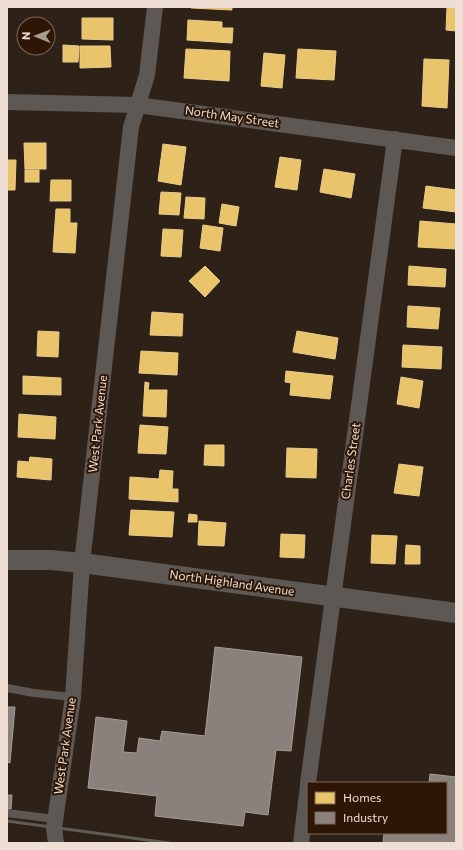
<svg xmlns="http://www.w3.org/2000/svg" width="463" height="850" viewBox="0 0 463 850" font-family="Commissioner,sans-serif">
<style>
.homes{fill:#e9c46a;stroke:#eacc8a}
.industry{fill:#8a817c;stroke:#a89d96}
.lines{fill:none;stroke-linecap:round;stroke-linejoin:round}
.service{stroke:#5d5854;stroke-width:8}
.minor{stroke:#5d5854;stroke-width:16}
.tertiary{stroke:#5d5854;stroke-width:20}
.rail{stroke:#615b55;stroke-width:3}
.labels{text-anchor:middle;stroke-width:4;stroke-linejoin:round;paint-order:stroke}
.street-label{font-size:12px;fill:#eeded3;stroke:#2d1605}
</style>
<rect width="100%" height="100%" fill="#2e2118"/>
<!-- homes -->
<g class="homes">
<polygon points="191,7 232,7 232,10 191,8"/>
<polygon points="447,7 456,7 456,31 446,30"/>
<polygon points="82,18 113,18 113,40 82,39"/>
<polygon points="188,20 222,22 222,28 233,28 232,43 187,40"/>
<polygon points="63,45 79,46 78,62 63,62"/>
<polygon points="80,46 110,46 111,67 80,68"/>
<polygon points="186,49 230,51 229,81 184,78"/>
<polygon points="298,49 336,51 334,80 296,78"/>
<polygon points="264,53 285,55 282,88 261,86"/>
<polygon points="424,59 449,60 447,108 422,106"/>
<polygon points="24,143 46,143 46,169 25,169"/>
<polygon points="163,144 186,147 181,185 158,181"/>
<polygon points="280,157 301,160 297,190 275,187"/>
<polygon points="7,160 16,160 15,190 7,190"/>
<polygon points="324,169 355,174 351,198 320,192"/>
<rect x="25" y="170" width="14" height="12"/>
<polygon points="51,180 71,180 71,201 50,201"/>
<polygon points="426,186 456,190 456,212 423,208"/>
<polygon points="161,192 181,193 179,215 159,214"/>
<polygon points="186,197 205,198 204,219 184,218"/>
<polygon points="222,204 239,207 236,226 219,223"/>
<polygon points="56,209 70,209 70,223 77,223 75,253 53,252"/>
<polygon points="420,221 456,224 456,249 418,247"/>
<polygon points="203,225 223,228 220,251 200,248"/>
<polygon points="163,229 183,230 181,257 161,256"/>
<polygon points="205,266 220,281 205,297 189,281"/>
<polygon points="409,266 446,269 445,287 408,285"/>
<polygon points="408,306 440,308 438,329 407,327"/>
<polygon points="152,312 183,314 182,336 150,335"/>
<polygon points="38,331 59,332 58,357 37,356"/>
<polygon points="297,331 338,338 335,359 293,352"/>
<polygon points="403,345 442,347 441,369 402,367"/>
<polygon points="141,351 178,353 177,375 139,373"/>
<polygon points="286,371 333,376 330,399 290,395 291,383 285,382"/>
<polygon points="23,376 61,378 61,395 23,394"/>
<polygon points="401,377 423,381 419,408 397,404"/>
<polygon points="145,382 149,383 148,390 167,390 166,417 143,416"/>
<polygon points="19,414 56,417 55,439 18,437"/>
<polygon points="140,425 168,427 166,454 138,453"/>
<polygon points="205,445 224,445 224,466 204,465"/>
<polygon points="287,448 317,449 316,478 286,477"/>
<polygon points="30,457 52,459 51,480 17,477 18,461 29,462"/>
<polygon points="399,464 423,467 419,496 394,493"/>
<polygon points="160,470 173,471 172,489 178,489 178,502 129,499 130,477 159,479"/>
<polygon points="131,510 174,512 172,537 129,535"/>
<polygon points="189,514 197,515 197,522 188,522"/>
<polygon points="199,521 226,523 224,546 198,545"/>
<polygon points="281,534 305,535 304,558 280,557"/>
<polygon points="372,535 397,536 395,564 371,563"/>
<polygon points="406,545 420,546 420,564 405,564"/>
</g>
<!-- industry -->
<g class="industry">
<polygon points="215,647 302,657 291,751 276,750 268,815 245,812 243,826 155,816 157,796 88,788 96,717 127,721 123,752 137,753 139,738 160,741 162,731 205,736"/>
<polygon points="7,707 15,707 10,763 7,762"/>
<polygon points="430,774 456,777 456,843 383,843 384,833 446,833 446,783 429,783"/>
<polygon points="7,795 12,795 11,809 7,809"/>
</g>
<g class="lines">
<!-- service -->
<g class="service">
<polyline points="7,688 34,693 73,697"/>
<polyline points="7,813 55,819"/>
</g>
<!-- minor -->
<g class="minor">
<polyline points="7,102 137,105 456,148"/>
<polyline points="308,783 395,139"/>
<polyline points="56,843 54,828 73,697 82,563 131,127 147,75 155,7"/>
<polyline points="301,843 308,786"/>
</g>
<!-- tertiary -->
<polyline class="tertiary" points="7,560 51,560 82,563 456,613"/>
<!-- rail -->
<polyline class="rail" points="7,821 169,843"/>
</g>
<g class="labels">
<!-- street labels -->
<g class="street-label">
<text transform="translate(232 117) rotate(8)" y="4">North May Street</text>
<text transform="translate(98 424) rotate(-84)" y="4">West Park Avenue</text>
<text transform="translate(351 461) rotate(-82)" y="4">Charles Street</text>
<text transform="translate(232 583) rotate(8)" y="4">North Highland Avenue</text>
<text transform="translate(65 746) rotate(-82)" y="4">West Park Avenue</text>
</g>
</g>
<!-- border -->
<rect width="463" height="850" fill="none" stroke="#eeded3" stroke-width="16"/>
<!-- legend -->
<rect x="307" y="782" width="140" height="52" fill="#2d1605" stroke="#7a6657"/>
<rect x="315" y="792" width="20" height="12" fill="#e9c46a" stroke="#7a6657"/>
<text x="343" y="802" font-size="12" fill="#eeded3">Homes</text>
<rect x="315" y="812" width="20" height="12" fill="#8a817c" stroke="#7a6657"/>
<text x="343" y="822" font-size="12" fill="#eeded3">Industry</text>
<!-- north arrow -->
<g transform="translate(36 36) rotate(271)"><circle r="19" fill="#2d1605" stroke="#7a6657"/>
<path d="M0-3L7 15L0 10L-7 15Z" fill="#ab9c92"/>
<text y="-6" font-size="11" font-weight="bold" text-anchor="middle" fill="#eeded3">N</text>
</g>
</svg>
